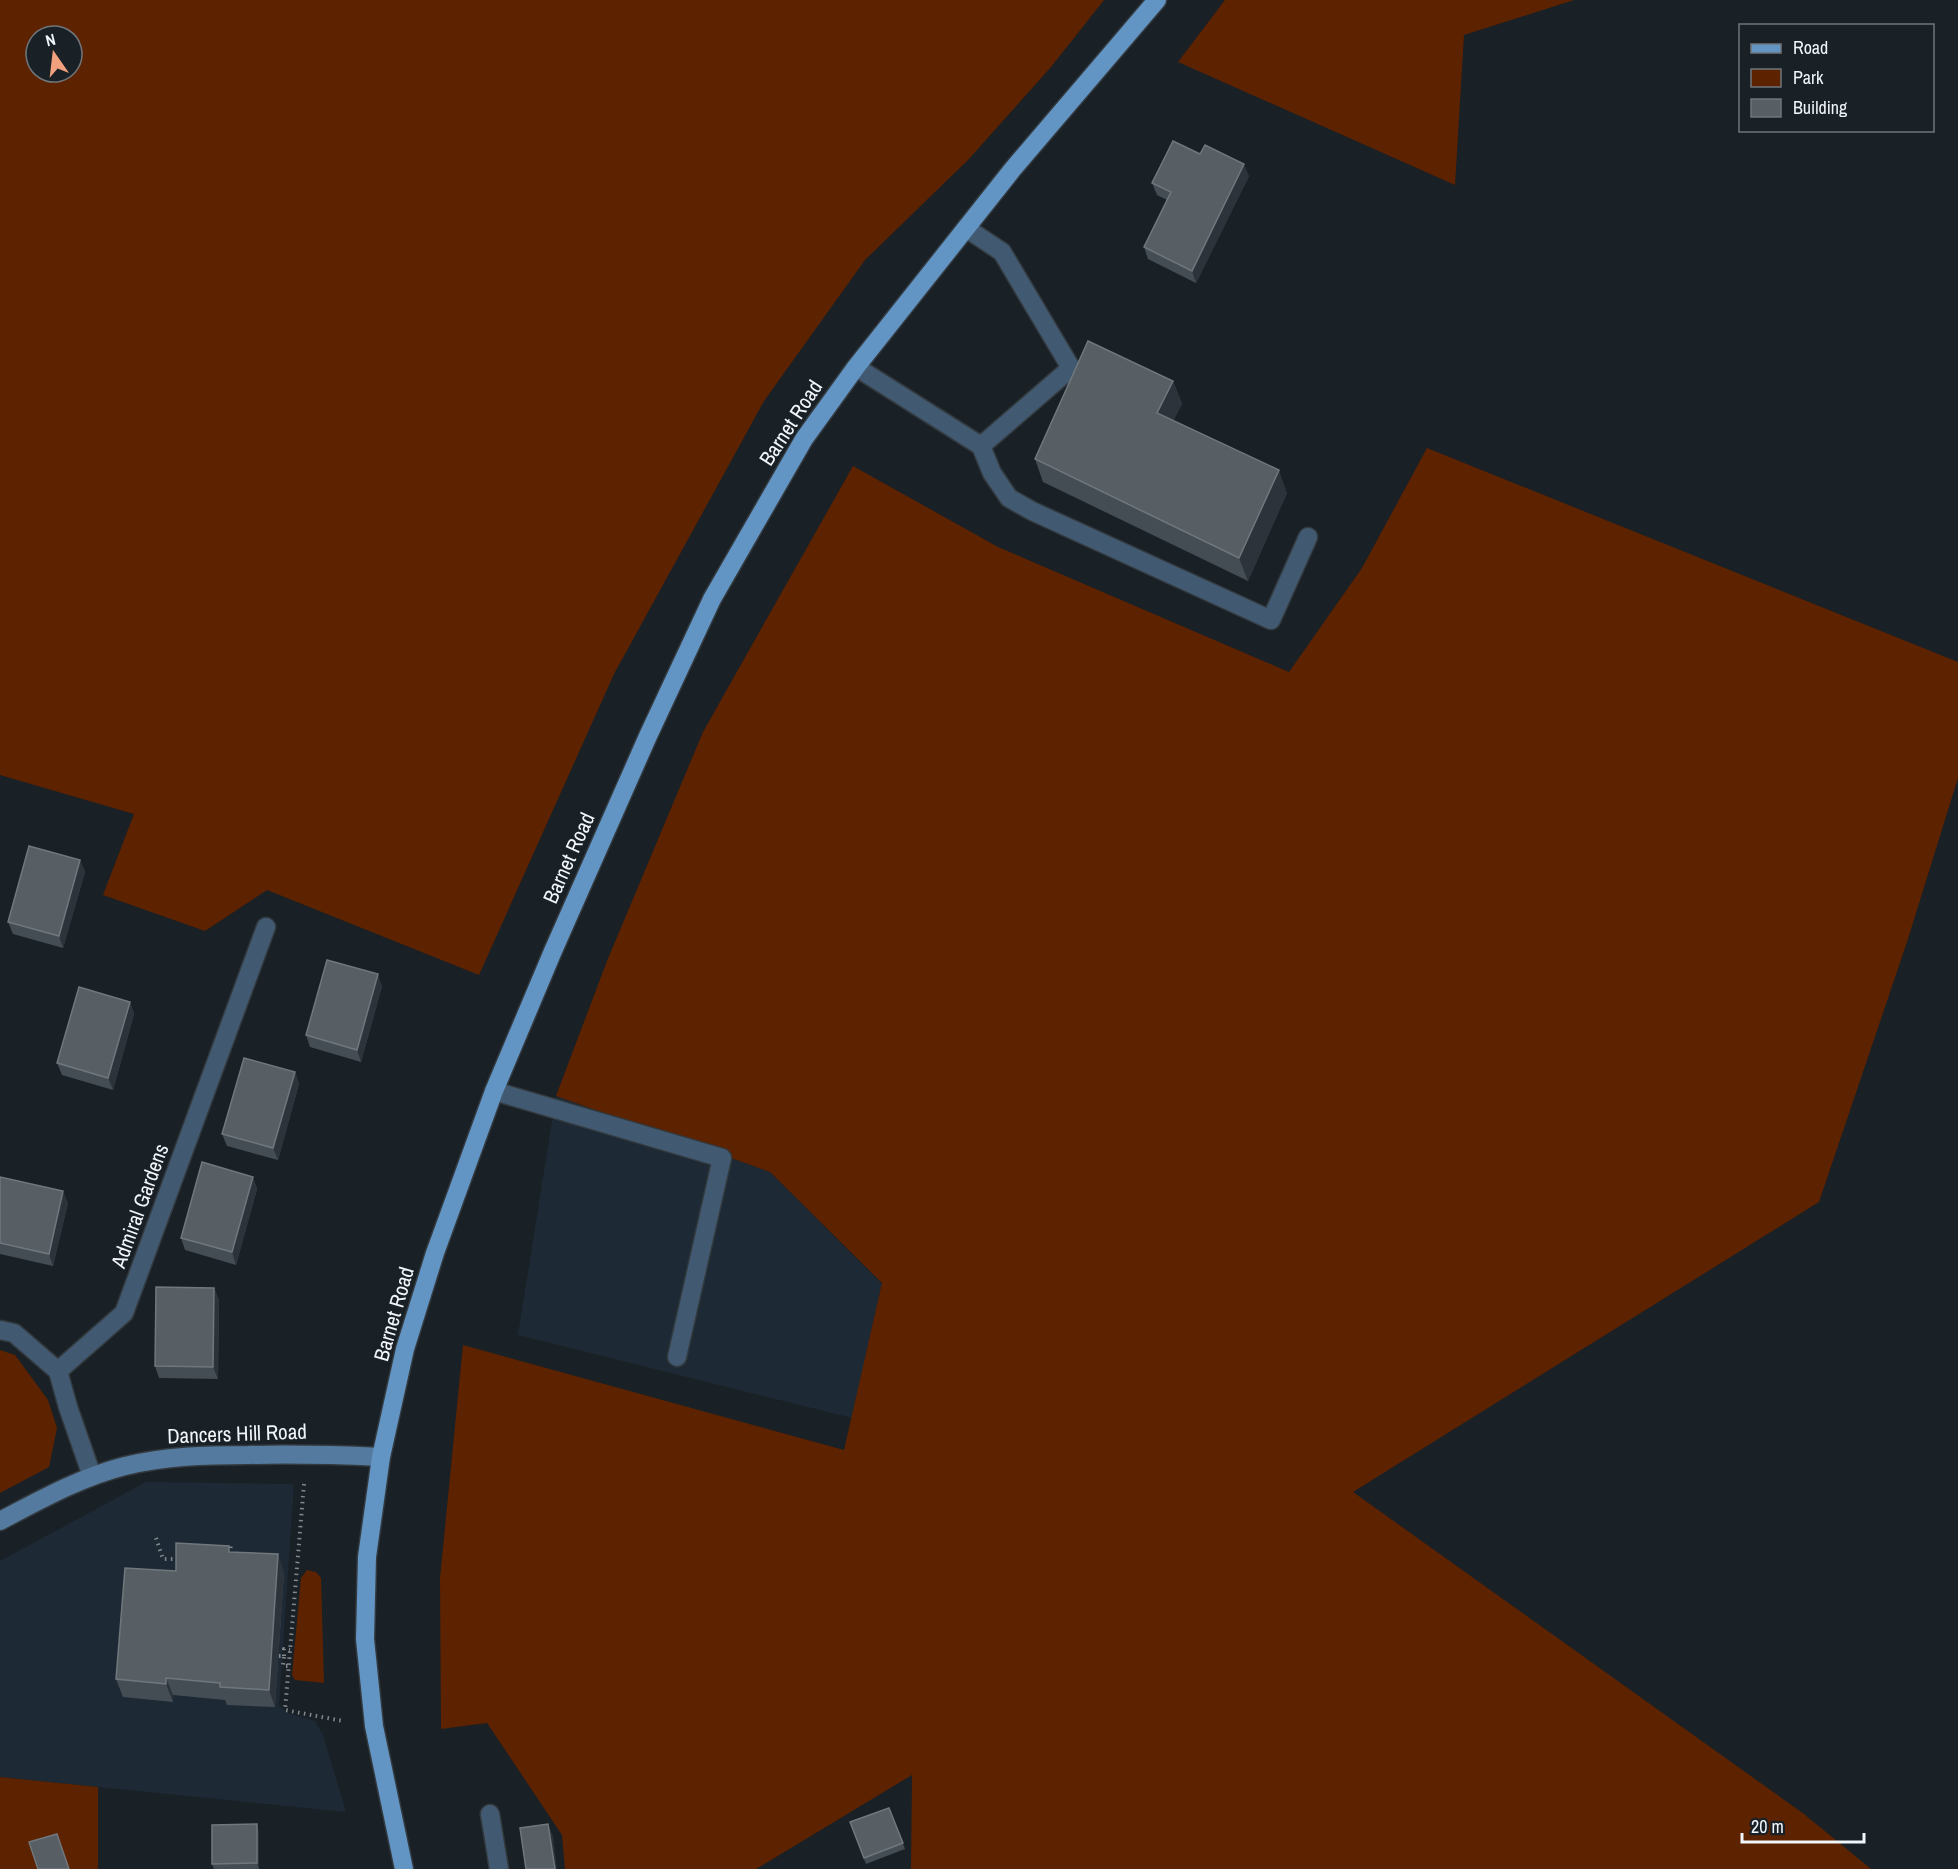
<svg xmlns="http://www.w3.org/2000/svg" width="1958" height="1869" viewBox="0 0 1958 1869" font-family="'Archivo Narrow',sans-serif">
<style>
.built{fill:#1d2934}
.green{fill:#5d2200;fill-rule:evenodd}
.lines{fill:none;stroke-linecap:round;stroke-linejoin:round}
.lane-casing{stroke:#333a3f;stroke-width:21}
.secondary-casing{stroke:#333a3f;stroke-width:21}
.primary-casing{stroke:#333a3f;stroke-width:21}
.path{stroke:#83898e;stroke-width:4;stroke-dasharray:1.5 4.5;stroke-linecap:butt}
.lane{stroke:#425a71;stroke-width:18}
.secondary{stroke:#547b9f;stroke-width:18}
.primary{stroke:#6294c4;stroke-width:18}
.wall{fill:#454d54}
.shaded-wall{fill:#2c333a}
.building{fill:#575f65;stroke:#70777d;stroke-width:1.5}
.labels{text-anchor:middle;stroke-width:6;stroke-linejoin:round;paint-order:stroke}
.street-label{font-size:21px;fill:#f1f6fa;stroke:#192026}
</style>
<rect width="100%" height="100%" fill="#192026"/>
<!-- built -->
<g class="built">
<polygon points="556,1096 770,1172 882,1284 852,1418 518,1335"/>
<polygon points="146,1482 294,1484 279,1705 287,1713 315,1721 323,1735 346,1812 0,1777 0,1561"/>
</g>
<!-- green -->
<g class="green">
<path d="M0 0H1104L1051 67 968 160 865 260 764 401 614 674 479 975 267 890 205 931 103 895 134 814 0 775ZM36 36H72V72H36Z"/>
<polygon points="1225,0 1574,0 1464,35 1455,185 1178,62"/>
<polygon points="1427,448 1958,662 1958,778 1907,942 1819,1202 1353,1492 1804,1814 1871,1869 911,1869 912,1775 756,1869 565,1869 562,1835 487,1723 441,1729 440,1578 463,1345 844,1450 882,1283 770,1172 556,1096 607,961 703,732 853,466 998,547 1289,672 1362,568"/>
<polygon points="0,1350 15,1355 48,1400 57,1428 49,1467 0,1493"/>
<polygon points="307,1570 316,1572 321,1578 324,1683 295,1680 292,1675 301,1578"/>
<polygon points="0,1777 98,1787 98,1869 0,1869"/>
</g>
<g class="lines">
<!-- lane casing -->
<g class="lane-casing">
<g id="lane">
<polyline points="856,367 981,446 1071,368 1002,252 966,228"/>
<polyline points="981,446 992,473 1009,498 1032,511 1271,620 1308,537"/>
<polyline points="494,1091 722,1158 677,1357"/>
<polyline points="0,1330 14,1333 58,1371"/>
<polyline points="92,1476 68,1407 58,1371 124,1313 266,927"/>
<polyline points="490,1814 499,1869"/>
</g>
</g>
<!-- secondary casing -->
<g class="secondary-casing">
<path id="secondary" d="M0 1521C40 1500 81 1477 125 1466 166 1456 206 1455 248 1455 293 1454 337 1455 381 1457"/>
</g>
<!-- primary casing -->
<g class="primary-casing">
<polyline id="primary" points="404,1869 374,1726 365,1639 367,1557 381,1457 405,1349 435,1253 494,1091 553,951 648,736 712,599 804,439 856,367 1012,170 1157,0"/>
</g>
<!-- path -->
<g class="path">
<polyline points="304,1484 285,1710 343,1721"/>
<polyline points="156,1538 163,1559 179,1559"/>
<polyline points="230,1554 231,1543"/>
<polyline points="279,1656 284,1656 283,1666 289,1666"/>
<polyline points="284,1656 284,1649 290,1650"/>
</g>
<!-- lane -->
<use href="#lane" class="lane"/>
<!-- secondary -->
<use href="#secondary" class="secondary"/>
<!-- primary -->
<use href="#primary" class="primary"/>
</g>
<!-- wall -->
<g class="wall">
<polygon points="1200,154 1249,176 1196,283 1148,259 1144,247 1167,200 1157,195 1152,183"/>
<polygon points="1173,381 1182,404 1173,420 1287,493 1248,581 1043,482 1035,459"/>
<polygon points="80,860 85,872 63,948 13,934 8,922"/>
<polygon points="382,986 361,1062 310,1047 306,1035"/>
<polygon points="130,1002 134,1014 113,1090 62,1075 57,1063"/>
<polygon points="295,1072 299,1084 278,1160 227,1146 222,1134"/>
<polygon points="0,1177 68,1203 53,1266 0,1254"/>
<polygon points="253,1177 257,1189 236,1265 185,1250 181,1238"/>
<polygon points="214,1288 219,1300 218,1379 159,1378 155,1366"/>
<polygon points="176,1571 284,1572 275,1707 227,1705 225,1700 173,1695 173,1702 123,1697 116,1679"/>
<polygon points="889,1808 905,1849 866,1864 850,1822"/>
<polygon points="259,1831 259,1869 214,1869 212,1864"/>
</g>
<!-- shaded-wall -->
<g class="shaded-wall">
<polygon points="1244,164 1249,176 1196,283 1192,271"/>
<polygon points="1173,381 1182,404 1166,436 1157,413"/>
<polygon points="1279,470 1287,493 1248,581 1239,558"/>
<polygon points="80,860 85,872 63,948 59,936"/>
<polygon points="378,974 382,986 361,1062 357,1050"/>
<polygon points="130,1002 134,1014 113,1090 108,1078"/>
<polygon points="295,1072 299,1084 278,1160 273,1148"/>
<polygon points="253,1177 257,1189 236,1265 232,1252"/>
<polygon points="63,1191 68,1203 53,1266 49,1254"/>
<polygon points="214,1288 219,1300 218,1379 213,1367"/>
<polygon points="278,1554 284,1572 275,1707 269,1690"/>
<polygon points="166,1678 173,1695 173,1702 166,1684"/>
<polygon points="257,1824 259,1831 259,1869 257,1863"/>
<polygon points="548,1824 553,1836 557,1869 555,1869"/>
</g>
<!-- building -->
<g class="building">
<polygon points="1173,141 1200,154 1205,145 1244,164 1192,271 1144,247 1171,192 1152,183"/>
<polygon points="1088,341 1173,381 1157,413 1279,470 1239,558 1035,459"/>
<polygon points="29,846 80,860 59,936 8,922"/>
<polygon points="327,960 378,974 357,1050 306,1035"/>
<polygon points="79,987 130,1002 108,1078 57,1063"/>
<polygon points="244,1058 295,1072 273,1148 222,1134"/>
<polygon points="202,1162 253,1177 232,1252 181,1238"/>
<polygon points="0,1177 63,1191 49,1254 0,1243"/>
<polygon points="156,1287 214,1288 213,1367 155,1366"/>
<polygon points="176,1543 229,1546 229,1552 278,1554 269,1690 220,1687 220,1683 166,1678 166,1684 116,1679 125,1568 176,1571"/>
<polygon points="889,1808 903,1843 864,1858 850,1822"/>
<polygon points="257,1824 257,1863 212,1864 212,1825"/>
<polygon points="548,1824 555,1869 526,1869 520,1828"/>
<polygon points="57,1834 69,1869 38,1869 29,1842"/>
</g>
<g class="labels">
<!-- street labels -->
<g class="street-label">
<text transform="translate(791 423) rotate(-57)" y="7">Barnet Road</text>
<text transform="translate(569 858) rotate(-66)" y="7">Barnet Road</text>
<text transform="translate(140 1206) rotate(-70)" y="7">Admiral Gardens</text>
<text transform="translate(394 1314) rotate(-74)" y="7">Barnet Road</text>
<text transform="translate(237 1434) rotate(-2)" y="7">Dancers Hill Road</text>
</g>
</g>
<!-- legend -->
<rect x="1739" y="24" width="195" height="108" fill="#192026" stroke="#6f767b" stroke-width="1.5"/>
<rect x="1751" y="44" width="30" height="9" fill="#6294c4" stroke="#6f767b" stroke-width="1.5"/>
<text x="1793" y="54" font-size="18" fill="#f1f6fa">Road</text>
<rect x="1751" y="69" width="30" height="18" fill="#5d2200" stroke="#6f767b" stroke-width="1.5"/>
<text x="1793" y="84" font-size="18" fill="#f1f6fa">Park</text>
<rect x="1751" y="99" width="30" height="18" fill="#575f65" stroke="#6f767b" stroke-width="1.5"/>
<text x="1793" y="114" font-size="18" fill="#f1f6fa">Building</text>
<!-- north arrow -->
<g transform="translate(54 54) rotate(346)"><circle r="28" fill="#192026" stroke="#6f767b" stroke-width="1.5"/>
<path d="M0-4.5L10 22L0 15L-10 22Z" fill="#f1a17d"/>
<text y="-9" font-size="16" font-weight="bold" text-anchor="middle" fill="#f1f6fa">N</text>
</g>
<!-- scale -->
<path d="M1742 1833v9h122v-9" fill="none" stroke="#f1f6fa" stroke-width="3"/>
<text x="1751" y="1833" font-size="18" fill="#f1f6fa" stroke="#192026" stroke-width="4.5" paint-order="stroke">20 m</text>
</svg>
